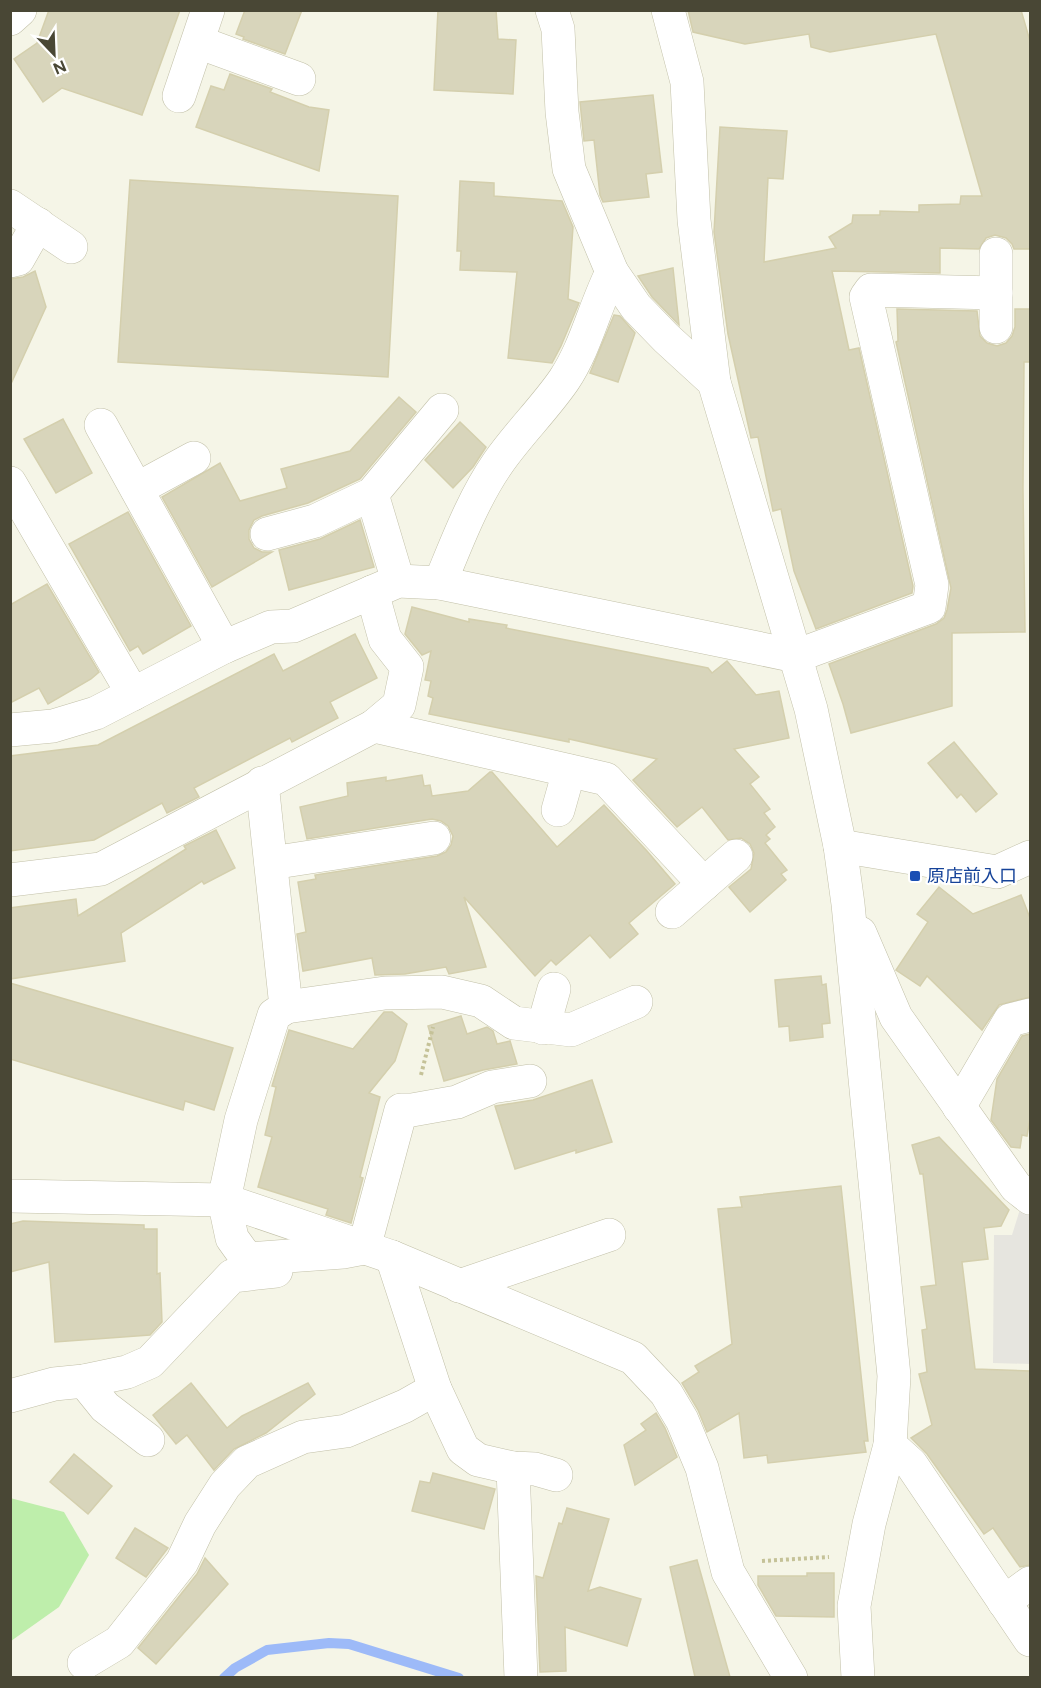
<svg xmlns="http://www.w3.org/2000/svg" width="1041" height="1688" viewBox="0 0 1041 1688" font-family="Figtree,'Noto Sans JP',sans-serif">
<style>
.green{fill:#beeeab}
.parking{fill:#e6e5df}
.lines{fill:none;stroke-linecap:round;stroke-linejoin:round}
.stream{stroke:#9dbaf8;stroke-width:10}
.building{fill:#d8d5bb;stroke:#d4cfad;stroke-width:1.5}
.minor-casing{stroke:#c2c0a8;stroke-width:34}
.path{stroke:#c5c298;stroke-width:4;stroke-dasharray:3 3;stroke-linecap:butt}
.minor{stroke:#fff;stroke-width:33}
.transit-dot{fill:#1a4fb4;stroke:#fff;stroke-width:2}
.labels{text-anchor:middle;stroke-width:4.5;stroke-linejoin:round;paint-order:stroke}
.transit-label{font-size:18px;fill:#164399;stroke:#fff;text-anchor:start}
</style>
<rect width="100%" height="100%" fill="#f5f5e7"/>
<!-- green -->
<polygon class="green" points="10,1498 64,1512 89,1555 59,1607 11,1641"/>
<!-- parking -->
<polygon class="parking" points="1022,1203 1030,1210 1030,1364 993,1363 994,1235 1012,1235"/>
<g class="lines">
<!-- stream -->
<polyline class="stream" points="224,1678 235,1668 267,1650 329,1643 349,1644 459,1678"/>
</g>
<!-- building -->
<g class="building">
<polygon points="49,10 180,10 142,115 62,88 43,102 14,59 37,43"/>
<polygon points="245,10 302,10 285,54 243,39 244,37 236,34"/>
<polygon points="438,10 496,10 498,39 516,40 513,94 434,90"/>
<polygon points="688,10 1021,10 1030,41 1030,249 1014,249 1012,244 1006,238 995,235 986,238 979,249 940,248 940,273 832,271 849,350 859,348 913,586 912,593 816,629 794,571 781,509 773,511 758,437 751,438 728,334 714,232 720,127 787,131 783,179 768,178 764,262 836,248 829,237 852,223 853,215 880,215 880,211 919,212 919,205 960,204 961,196 982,196 936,34 830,52 811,47 809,34 745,44 693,32"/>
<polygon points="230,74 272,89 270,92 309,107 329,110 319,171 196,127 211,86 224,90"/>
<polygon points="653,95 662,172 646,174 649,197 603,202 600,195 594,140 584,141 580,102"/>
<polygon points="130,180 398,196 388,377 118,362"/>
<polygon points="460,181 494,183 494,196 562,201 573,227 568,299 579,303 561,346 552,363 508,358 517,272 460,270 461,251 457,251"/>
<polygon points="673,268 679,325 652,297 638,276"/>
<polygon points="35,271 46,307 10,386 10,279 23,277"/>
<polygon points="897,309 977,311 980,336 987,343 997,346 1006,343 1012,336 1015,327 1015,309 1030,309 1030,362 1024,362 1023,488 1025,632 952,633 952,706 851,733 843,704 829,664 936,624 944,618 947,610 951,588 896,342 898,341"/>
<polygon points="614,315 620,316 635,333 618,382 590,373"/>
<polygon points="399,397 416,412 360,479 308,503 262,516 254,520 249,530 249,539 254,548 262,552 272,552 212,587 162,497 220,463 240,501 287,488 281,469 350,451"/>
<polygon points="63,419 92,473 56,493 24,439"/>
<polygon points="460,422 486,447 473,467 453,488 425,460"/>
<polygon points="128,512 191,626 143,654 138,646 130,651 69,544"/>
<polygon points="360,520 374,567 289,590 279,550 320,539"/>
<polygon points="47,584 99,672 91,679 48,704 39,688 10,703 10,605"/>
<polygon points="412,607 469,622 469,619 507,625 506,628 708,668 712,673 727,661 756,695 779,691 789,738 734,749 759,777 750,784 770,809 764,813 775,827 766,835 770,839 765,843 787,870 781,874 786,880 750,912 729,887 751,869 754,853 750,844 741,838 728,840 702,807 677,827 633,780 657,759 569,739 569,742 429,714 433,698 428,696 431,681 425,680 431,651 422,655 405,634"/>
<polygon points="355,634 377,678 330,702 338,718 292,742 290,738 194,788 199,797 167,813 162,803 94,840 10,851 10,756 98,745 274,654 283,671"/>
<polygon points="954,742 997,794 976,812 961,794 957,798 928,763"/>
<polygon points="490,772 492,772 557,847 604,805 647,851 675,884 629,923 638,934 610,958 590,935 556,965 551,960 535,976 464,897 486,967 449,974 446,967 405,974 375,975 372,958 303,971 297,934 306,932 298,882 316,879 315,875 437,856 446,852 451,845 453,836 448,826 441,821 432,819 307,839 300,807 348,796 347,783 386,777 386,781 422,775 424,786 430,785 432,796 468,791"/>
<polygon points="216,830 235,868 204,884 202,881 121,933 125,961 10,979 10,908 76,899 78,916 186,849 184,846"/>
<polygon points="939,887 973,914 1021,895 1030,918 1030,997 999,1005 982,1030 927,976 920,986 896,970 928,922 917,914"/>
<polygon points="821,976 822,985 826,984 830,1023 822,1024 823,1037 790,1041 789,1026 779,1027 775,980"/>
<polygon points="10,983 233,1048 214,1110 185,1101 183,1110 10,1059"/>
<polygon points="384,1012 392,1012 407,1024 395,1061 369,1093 380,1097 360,1177 363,1178 351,1223 326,1215 328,1209 258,1187 272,1137 265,1135 276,1087 272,1086 289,1030 353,1049"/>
<polygon points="461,1016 467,1034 487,1027 493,1031 497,1044 510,1041 517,1064 483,1070 444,1081 428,1026"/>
<polygon points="1030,1034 1030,1119 1027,1136 1022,1135 1020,1148 1011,1147 991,1120 997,1079 1022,1036"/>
<polygon points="592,1080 612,1142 576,1153 576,1150 515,1169 495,1106 533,1100"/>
<polygon points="939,1137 1009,1210 1001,1226 984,1228 988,1259 962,1262 975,1369 1030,1371 1030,1565 1020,1567 993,1528 984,1534 927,1454 911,1438 932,1425 919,1374 927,1372 922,1330 927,1329 921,1287 936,1285 923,1174 920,1174 912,1145"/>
<polygon points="841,1186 868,1441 864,1441 866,1452 768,1463 767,1455 744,1458 739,1413 707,1432 698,1410 682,1383 699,1372 695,1366 732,1344 718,1209 742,1207 740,1197"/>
<polygon points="23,1221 144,1225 144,1229 157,1229 157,1274 160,1273 162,1322 150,1335 55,1342 49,1262 10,1272 10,1224"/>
<polygon points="191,1383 227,1428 242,1416 308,1383 315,1394 266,1433 234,1449 214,1470 187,1435 176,1444 153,1415"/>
<polygon points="656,1413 665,1428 677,1457 635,1485 624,1445 646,1430 641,1424"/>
<polygon points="74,1454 112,1486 88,1514 50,1482"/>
<polygon points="433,1473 495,1489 484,1529 412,1511 420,1481 430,1483"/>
<polygon points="567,1508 609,1519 588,1591 600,1587 641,1599 627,1646 565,1627 566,1671 540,1672 536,1576 543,1578 559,1523 562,1524"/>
<polygon points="135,1528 168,1548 146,1577 116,1558"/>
<polygon points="205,1558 228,1584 156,1664 138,1648 197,1574"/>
<polygon points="697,1560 730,1677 695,1677 670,1567"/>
<polygon points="807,1573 834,1573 834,1617 776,1616 758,1585 758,1576 807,1576"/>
</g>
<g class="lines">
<!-- minor casing -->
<g class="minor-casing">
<g id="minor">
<polyline points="552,10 558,29 562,112 569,169 612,272 636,307 666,338 714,382"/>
<polyline points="668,10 687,82 694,220 714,382 811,709 840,846 848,904 894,1376 890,1445 869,1524 854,1606 858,1678"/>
<polyline points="10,19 20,10"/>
<polyline points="198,42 299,79"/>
<polyline points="179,96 208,10"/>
<polyline points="10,206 71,247"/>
<polyline points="996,254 996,327"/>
<polyline points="10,261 18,259 38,224"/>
<polyline points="101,425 224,647"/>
<polyline points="10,483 133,694"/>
<polyline points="137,489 194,458"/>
<polyline points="372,494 398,581"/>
<polyline points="267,534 315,521 372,494 442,410"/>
<path d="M440 583C457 542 473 499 498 463 518 434 544 409 564 380 586 347 594 308 612 272"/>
<polyline points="374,726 606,779 704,884"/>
<polyline points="10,730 53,726 96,713 224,647 271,627 293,626 398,581 440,583 796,656 929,607 932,585 866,297 871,290 996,293"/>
<polyline points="262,783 286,1007 274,1015 241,1120 224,1200 232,1238 247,1259 343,1252 364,1248 401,1110 412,1110 457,1102 492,1087 530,1081"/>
<polyline points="558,810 569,771"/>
<polyline points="840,846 997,872 1030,857"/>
<polyline points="271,863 434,838"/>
<polyline points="10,880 101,869 374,726 399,705 407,667 385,639 372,592"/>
<polyline points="672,912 736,856"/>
<polyline points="860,933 896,1017 1016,1187 1030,1198"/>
<polyline points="286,1007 385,993 442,992 481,1001 514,1023 571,1030 636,1002"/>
<polyline points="543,1028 554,989"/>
<polyline points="959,1107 1010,1020 1030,1015"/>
<polyline points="10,1196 224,1200 392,1257 633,1358 666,1393 682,1420 702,1468 728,1572 791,1678"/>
<polyline points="392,1257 435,1389 463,1449 478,1460 513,1468 535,1469 556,1475"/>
<polyline points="459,1286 609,1235"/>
<polyline points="84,1381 105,1407 148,1440"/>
<polyline points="10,1396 54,1384 84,1381 127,1372 150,1362 232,1276 276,1271"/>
<polyline points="890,1445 911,1464 1030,1640"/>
<polyline points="513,1468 521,1678"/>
<polyline points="1004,1602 1030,1583"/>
<polyline points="84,1663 119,1642 182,1562 200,1524 225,1485 247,1462 303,1437 346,1431 405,1406 435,1389"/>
</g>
</g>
<!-- path -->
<g class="path">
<polyline points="421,1075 433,1027"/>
<polyline points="762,1561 829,1557"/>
</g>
<!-- minor -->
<use href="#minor" class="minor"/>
</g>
<!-- markers -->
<rect class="transit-dot" x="909" y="870" width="12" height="12" rx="3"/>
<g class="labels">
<!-- transit labels -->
<g class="transit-label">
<text x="927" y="882">原店前入口</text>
</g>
</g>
<!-- border -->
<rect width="1041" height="1688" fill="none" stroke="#494735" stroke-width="24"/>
<!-- north arrow -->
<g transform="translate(54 54) rotate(157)" stroke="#ffffff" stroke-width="4.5" paint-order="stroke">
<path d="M0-4.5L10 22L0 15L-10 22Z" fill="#494735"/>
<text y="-9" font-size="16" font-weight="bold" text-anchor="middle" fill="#494735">N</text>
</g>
</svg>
